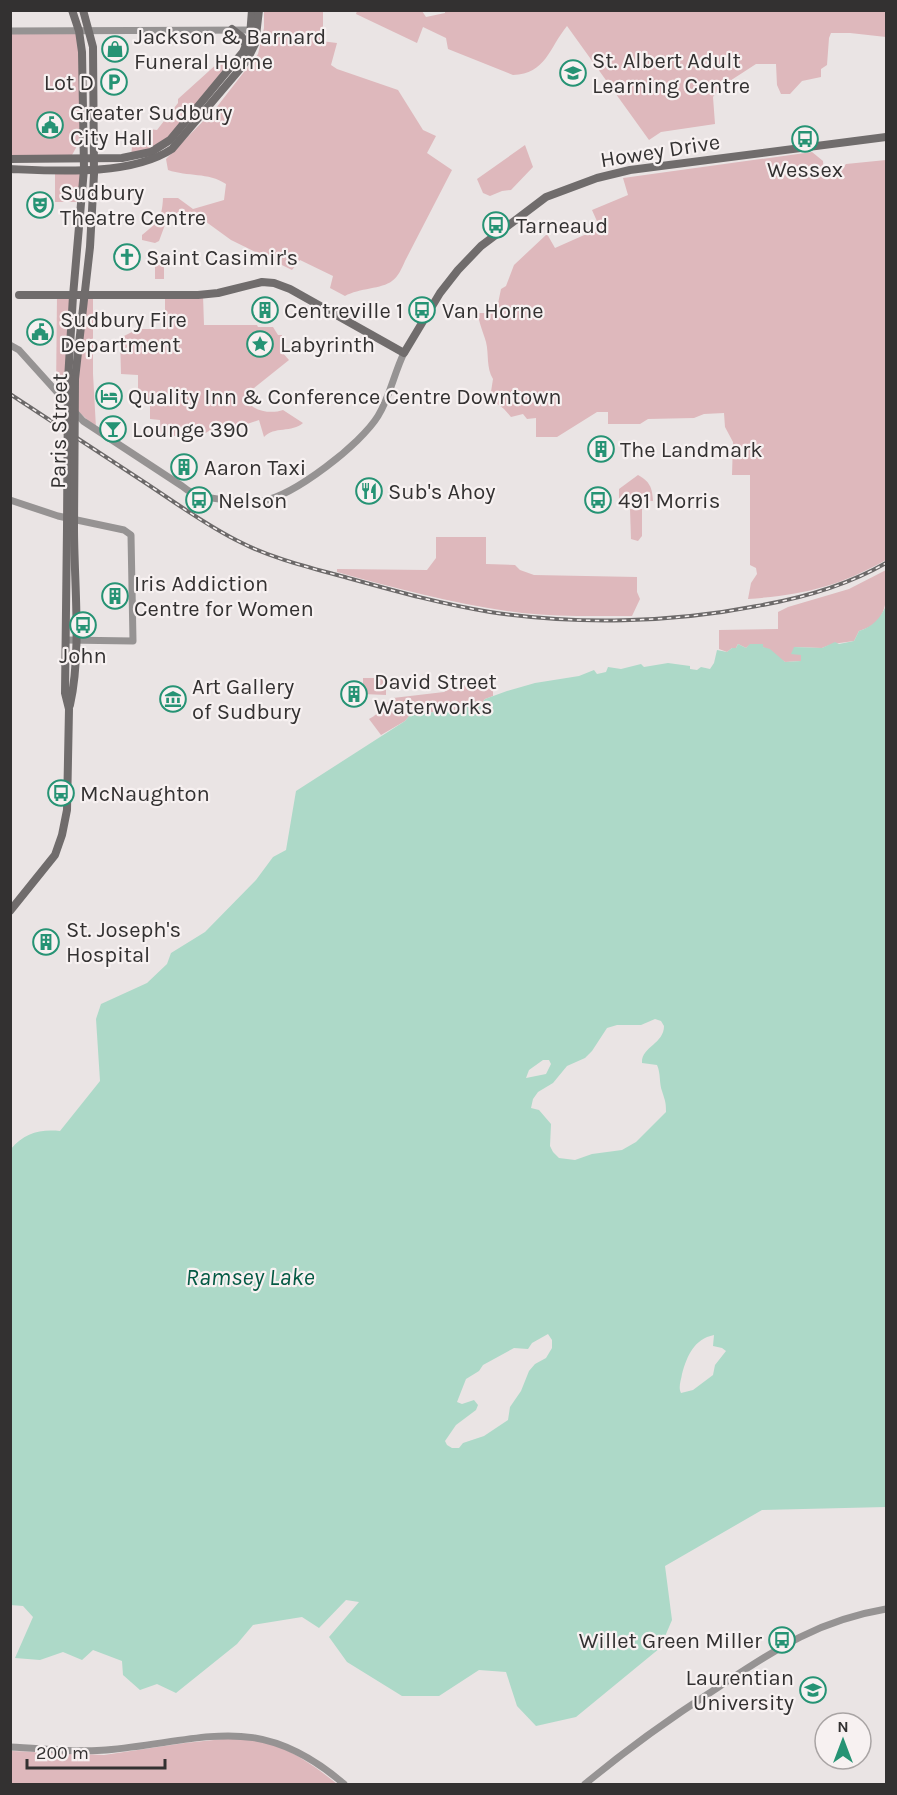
<svg xmlns="http://www.w3.org/2000/svg" width="897" height="1795" viewBox="0 0 897 1795" font-family="Karla,sans-serif">
<style>
.green{fill:#deb8bc}
.water{fill:#add9c8;fill-rule:evenodd}
.lines{fill:none;stroke-linecap:round;stroke-linejoin:round}
.tertiary{stroke:#969393;stroke-width:7}
.secondary{stroke:#706c6c;stroke-width:8}
.rail-casing{stroke:#6c6969;stroke-width:4}
.rail{stroke:#f7f1f1;stroke-width:1.5;stroke-dasharray:4.5;stroke-linecap:butt}
.secondary-bridge{stroke:#706c6c;stroke-width:8}
.labels{text-anchor:middle;stroke-width:4.5;stroke-linejoin:round;paint-order:stroke}
.poi-label{font-size:22px;fill:#333131;stroke:#f7f1f1;text-anchor:start}
.street-label{font-size:22px;fill:#333131;stroke:#f7f1f1}
.water-label{font-size:24px;font-style:italic;fill:#045a44;stroke:#f7f1f1}
</style>
<rect width="100%" height="100%" fill="#eae4e4"/>
<!-- green -->
<g class="green">
<path d="M264 11H323V30L321 41 337 43 331 65 337 69 398 90 423 130 436 136 427 153 452 170 405 261C402 268 398 277 392 281 382 289 359 288 345 296L330 288 333 276 300 260 292 270 231 240 198 216 169 214 159 241 155 243 142 240V235C158 222 162 219 163 198H178L193 209 224 200 226 184C208 172 188 177 168 170L166 159 216 108 258 54 264 28Z"/>
<path d="M357 11H422L426 17 445 13V10L886 11V37L850 33H831L829 38 827 65 821 69V77L802 81 790 94H781L777 85 776 64H756L719 88 713 97 715 124 661 132 649 140 567 26C549 48 546 74 513 75L448 49 446 38 423 27 417 43 356 14Z"/>
<polygon points="10,30 79,31 82,137 72,155 11,159"/>
<polygon points="219,62 230,63 161,147 131,157 133,136 149,129 157,130 178,103 178,99"/>
<polygon points="525,145 533,167 511,190 502,191 490,196 483,193 477,179"/>
<path d="M812 152 823 161 824 173 840 171 846 164 886 160V560C837 587 803 595 748 599L751 583 757 574 756 568 750 565V475H732L733 442 725 427 724 413 704 414 694 418 648 419 640 424H608V412H597L557 437H536V418L527 419 523 414 511 417 504 409 490 398 493 379C486 368 489 354 486 342 483 331 479 324 478 313H496L501 289 506 286 514 265 547 234 555 248 600 228 592 210 628 195 623 178Z"/>
<polygon points="83,170 81,202 55,202 55,171"/>
<rect x="155" y="256" width="9" height="23"/>
<polygon points="88,295 93,296 93,374 96,428 78,411 78,375"/>
<path d="M203 295 204 325H257L258 327H273L278 335H282L281 351 289 360 249 392 247 400C253 412 272 414 283 410L303 423C292 433 274 426 264 437L259 420 244 425H218L201 436H161L160 420 150 419V406L138 396V375L121 374 120 338 138 329H165V296Z"/>
<polygon points="57,296 72,296 64,400 56,392"/>
<path d="M638 475C650 482 652 487 653 501H619V489Z"/>
<polygon points="630,509 642,509 642,536 638,541 631,539"/>
<path d="M436 537H486V564L515 565 520 570 534 575 637 577V592L640 599 632 616C595 616 559 617 522 613 459 605 398 589 337 572V569L427 570 436 558Z"/>
<path d="M886 570C886 597 891 622 859 631L854 641 832 644 822 648 794 647 801 655V661L785 662 763 647V644H751L746 648 738 644 736 648H732L727 652 719 649V630L778 629V612L788 607 849 589Z"/>
<polygon points="363,678 386,678 386,695 363,694"/>
<path d="M469 685 493 686V696L485 699 482 703 457 713H454L455 710 444 709 442 711 410 715 405 721 381 735 369 719C382 712 383 705 393 698L444 692 453 687Z"/>
<path d="M233 1738C242 1739 252 1739 262 1741 290 1748 316 1767 337 1784H11L10 1752 12 1751 104 1755 185 1743Z"/>
</g>
<!-- water -->
<path class="water" d="M886 606V1507L762 1510 665 1566 672 1620 660 1648 576 1717 536 1726 517 1706 506 1672 479 1670 439 1696H402L347 1662 329 1637 359 1602 346 1600 319 1628 302 1617 253 1625 237 1644 176 1693 157 1684 140 1690 123 1675 122 1661 93 1650 82 1660 63 1652 40 1660 15 1658 33 1617 23 1606 10 1605 11 1149C24 1133 40 1129 60 1131L100 1081 96 1019 101 1004 147 983 167 964 171 953 205 932 256 880 273 857 286 850 296 791 405 721 410 715 442 711 444 709 456 710 455 713H457C465 707 471 698 482 703L485 699 507 691 535 683 579 676 594 670 597 674 606 672 608 667 621 669 641 664 644 667 668 663 690 666V669L697 670 701 667 710 669 714 663 717 650 727 652 732 648H736L738 644 746 648 750 644H763V647L770 649 785 662 801 661V655L791 654 794 647 822 648 835 642 839 644 854 641 859 631C873 627 880 618 886 606ZM655 1019 661 1021 664 1026C664 1044 641 1047 642 1063L657 1065C661 1074 659 1083 662 1091 665 1101 666 1101 666 1112L636 1142 622 1150 592 1154 575 1160 559 1158 553 1152 550 1146 551 1124 539 1110 531 1108 533 1099 538 1092 553 1083 567 1066 585 1058 592 1051 607 1028 617 1025H641ZM543 1060H549L551 1064 546 1074 526 1078 529 1070ZM548 1334 552 1340V1348L546 1358 535 1364 529 1371 521 1391 510 1407 508 1420 484 1436 463 1443 459 1448H452L447 1445 445 1441 456 1425 476 1410 478 1405 474 1400 462 1404 457 1402 466 1379 479 1371 483 1365 514 1348 528 1349 532 1343ZM714 1335 713 1346 722 1348 726 1351 715 1365 713 1375 693 1390 681 1393C678 1387 681 1381 682 1374 687 1356 694 1339 714 1335Z"/>
<g class="lines">
<!-- tertiary -->
<g class="tertiary">
<polyline points="10,31 254,30"/>
<path d="M10 345 19 350 83 421 182 486C187 490 192 494 198 495 210 499 249 503 262 501 294 496 361 444 378 416 390 397 394 373 404 353"/>
<polyline points="10,500 58,516 124,530 131,535 133,641 66,640"/>
<path d="M10 1747C42 1748 75 1753 106 1750 206 1741 258 1710 344 1784"/>
<path d="M585 1784C626 1750 669 1719 714 1690 773 1651 815 1621 886 1609"/>
</g>
<!-- secondary -->
<g class="secondary">
<polyline points="232,29 242,37 246,46"/>
<polyline points="10,159 122,158 151,152 170,140 243,52 250,36 252,10"/>
<path d="M10 169C58 171 131 176 172 149L246 62 255 44 259 10"/>
<polyline points="19,295 198,295 218,293 262,282 274,283 290,289 404,353 440,293 458,270 481,246 546,197 597,178 630,170 886,137"/>
<polyline points="75,379 90,247 94,174 93,47 83,10"/>
<polyline points="68,380 73,296 84,169 82,52 79,31 72,10"/>
<path d="M70 705C82 651 74 583 74 528"/>
<polyline points="10,911 55,855 62,835 67,810 69,709 65,693 67,528"/>
</g>
<!-- rail casing -->
<g class="rail-casing">
<path id="rail" d="M10 394C55 424 100 453 144 482 176 503 207 526 240 542 273 559 312 568 348 578 395 591 441 604 490 612 577 625 670 623 757 606 803 598 846 586 886 563"/>
</g>
<!-- rail -->
<use href="#rail" class="rail"/>
<!-- secondary-bridge -->
<g class="secondary-bridge">
<polyline points="67,528 68,380"/>
<polyline points="74,528 75,379"/>
</g>
</g>
<!-- icons -->
<defs>
<g id="shop-ring" transform="scale(1.35)"><circle r="9.5" fill="#f7f1f1" stroke="#269374" stroke-width="1.5"/><path d="M-5-2.5h2.3a2.7 3.5 0 0 1 5.4 0H5L5.5 6h-11ZM-1.5-2.5h3a1.5 2.3 0 0 0-3 0Z" fill="#269374"/></g>
<g id="school-ring" transform="scale(1.35)"><circle r="9.5" fill="#f7f1f1" stroke="#269374" stroke-width="1.5"/><path d="M0-5L7-2L0 1L-7-2ZM-4 1L0 2.5L4 1V4Q0 6-4 4Z" fill="#269374"/></g>
<g id="parking-ring" transform="scale(1.35)"><circle r="9.5" fill="#f7f1f1" stroke="#269374" stroke-width="1.5"/><path d="M-3.5-5.5H1a3.5 3.5 0 0 1 0 7H-1V5.5H-3.5ZM-1-3.4V-.6H.8a1.4 1.4 0 0 0 0-2.8Z" fill="#269374"/></g>
<g id="civic-ring" transform="scale(1.35)"><circle r="9.5" fill="#f7f1f1" stroke="#269374" stroke-width="1.5"/><path d="M-.6-6.5H3V-4.5H.6V-3L4-1V1h2V6H-6V1h2V-1L-.6-3ZM-1.2 2.5V6h2.4V2.5Z" fill="#269374"/></g>
<g id="bus-ring" transform="scale(1.35)"><circle r="9.5" fill="#f7f1f1" stroke="#269374" stroke-width="1.5"/><path d="M-5-6H5V4H4V6H2V4H-2V6H-4V4H-5ZM-3.5-4V0h7V-4ZM-3.5 1.2v1.5H-2V1.2ZM2 1.2v1.5H3.5V1.2Z" fill="#269374"/></g>
<g id="theatre-ring" transform="scale(1.35)"><circle r="9.5" fill="#f7f1f1" stroke="#269374" stroke-width="1.5"/><path d="M-5-5.5Q0-4 5-5.5V0Q5 5 0 6Q-5 5-5 0ZM-3.3-2.5H-1v1.5H-3.3ZM1-2.5H3.3v1.5H1ZM-2.8 1Q0 5.5 2.8 1Z" fill="#269374"/></g>
<g id="church-ring" transform="scale(1.35)"><circle r="9.5" fill="#f7f1f1" stroke="#269374" stroke-width="1.5"/><path d="M-1.2-6h2.4v3.5h3.3v2.4h-3.3V6h-2.4V-.1h-3.3v-2.4h3.3Z" fill="#269374"/></g>
<g id="building-ring" transform="scale(1.35)"><circle r="9.5" fill="#f7f1f1" stroke="#269374" stroke-width="1.5"/><path d="M-4-6H4V6H1V3H-1V6H-4ZM-2.5-4.3h1.7v1.8h-1.7ZM.8-4.3h1.7v1.8H.8ZM-2.5-1h1.7V.8h-1.7ZM.8-1h1.7V.8H.8Z" fill="#269374"/></g>
<g id="sight-ring" transform="scale(1.35)"><circle r="9.5" fill="#f7f1f1" stroke="#269374" stroke-width="1.5"/><path d="M0-6L1.8-2.2L6-1.7L2.9 1.2L3.7 5.4L0 3.3L-3.7 5.4L-2.9 1.2L-6-1.7L-1.8-2.2Z" fill="#269374"/></g>
<g id="hotel-ring" transform="scale(1.35)"><circle r="9.5" fill="#f7f1f1" stroke="#269374" stroke-width="1.5"/><path d="M-6-4.5h1.5V1H6V5H4.5V3h-9V5H-6ZM-4 0a1.8 1.8 0 1 1 3.6 0ZM.5 0V-2.5h3Q6-2.5 6 0Z" fill="#269374"/></g>
<g id="bar-ring" transform="scale(1.35)"><circle r="9.5" fill="#f7f1f1" stroke="#269374" stroke-width="1.5"/><path d="M-6-5H6L.8 .8V4.5H3.5V6h-7V4.5H-.8V.8Z" fill="#269374"/></g>
<g id="restaurant-ring" transform="scale(1.35)"><circle r="9.5" fill="#f7f1f1" stroke="#269374" stroke-width="1.5"/><path d="M-5-6h1v4h1v-4h1v4h1v-4h1v5L-1.5 .5V6h-2V.5L-5-1ZM5-6V6H3V1.5H1.5Q1.5-4 5-6Z" fill="#269374"/></g>
<g id="museum-ring" transform="scale(1.35)"><circle r="9.5" fill="#f7f1f1" stroke="#269374" stroke-width="1.5"/><path d="M0-6L6-3V-2H-6V-3ZM-5-1h2V3h-2ZM-1-1h2V3h-2ZM3-1h2V3H3ZM-6 4H6V6H-6Z" fill="#269374"/></g>
<g id="university-ring" transform="scale(1.35)"><circle r="9.5" fill="#f7f1f1" stroke="#269374" stroke-width="1.5"/><path d="M0-5L7-2L0 1L-7-2ZM-4 1L0 2.5L4 1V4Q0 6-4 4Z" fill="#269374"/></g>
</defs>
<g fill-rule="evenodd">
<use href="#shop-ring" x="115" y="49"/>
<use href="#school-ring" x="573" y="73"/>
<use href="#parking-ring" x="114" y="82"/>
<use href="#civic-ring" x="50" y="125"/>
<use href="#bus-ring" x="805" y="139"/>
<use href="#theatre-ring" x="40" y="205"/>
<use href="#bus-ring" x="496" y="225"/>
<use href="#church-ring" x="127" y="257"/>
<use href="#building-ring" x="265" y="310"/>
<use href="#bus-ring" x="422" y="310"/>
<use href="#civic-ring" x="40" y="332"/>
<use href="#sight-ring" x="260" y="344"/>
<use href="#hotel-ring" x="109" y="396"/>
<use href="#bar-ring" x="113" y="429"/>
<use href="#building-ring" x="601" y="449"/>
<use href="#building-ring" x="184" y="467"/>
<use href="#restaurant-ring" x="369" y="491"/>
<use href="#bus-ring" x="199" y="500"/>
<use href="#bus-ring" x="598" y="500"/>
<use href="#building-ring" x="115" y="596"/>
<use href="#bus-ring" x="83" y="625"/>
<use href="#building-ring" x="354" y="694"/>
<use href="#museum-ring" x="173" y="699"/>
<use href="#bus-ring" x="61" y="793"/>
<use href="#building-ring" x="46" y="942"/>
<use href="#bus-ring" x="782" y="1640"/>
<use href="#university-ring" x="813" y="1690"/>
</g>
<g class="labels">
<!-- poi labels -->
<g class="poi-label">
<text x="134" y="44">Jackson &amp; Barnard<tspan x="134" dy="25">Funeral Home</tspan></text>
<text x="592" y="68">St. Albert Adult<tspan x="592" dy="25">Learning Centre</tspan></text>
<text x="94" y="90" text-anchor="end">Lot D</text>
<text x="70" y="120">Greater Sudbury<tspan x="70" dy="25">City Hall</tspan></text>
<text x="805" y="177" text-anchor="middle">Wessex</text>
<text x="60" y="200">Sudbury<tspan x="60" dy="25">Theatre Centre</tspan></text>
<text x="516" y="233">Tarneaud</text>
<text x="146" y="265">Saint Casimir's</text>
<text x="284" y="318">Centreville 1</text>
<text x="442" y="318">Van Horne</text>
<text x="60" y="327">Sudbury Fire<tspan x="60" dy="25">Department</tspan></text>
<text x="280" y="352">Labyrinth</text>
<text x="128" y="404">Quality Inn &amp; Conference Centre Downtown</text>
<text x="132" y="437">Lounge 390</text>
<text x="620" y="457">The Landmark</text>
<text x="204" y="475">Aaron Taxi</text>
<text x="388" y="499">Sub's Ahoy</text>
<text x="218" y="508">Nelson</text>
<text x="618" y="508">491 Morris</text>
<text x="134" y="591">Iris Addiction<tspan x="134" dy="25">Centre for Women</tspan></text>
<text x="83" y="663" text-anchor="middle">John</text>
<text x="374" y="689">David Street<tspan x="374" dy="25">Waterworks</tspan></text>
<text x="192" y="694">Art Gallery<tspan x="192" dy="25">of Sudbury</tspan></text>
<text x="80" y="801">McNaughton</text>
<text x="66" y="937">St. Joseph's<tspan x="66" dy="25">Hospital</tspan></text>
<text x="762" y="1648" text-anchor="end">Willet Green Miller</text>
<text x="794" y="1685" text-anchor="end">Laurentian<tspan x="794" dy="25">University</tspan></text>
</g>
<!-- street labels -->
<g class="street-label">
<text transform="translate(660 150) rotate(-9)" y="8">Howey Drive</text>
<text transform="translate(58 431) rotate(-89)" y="8">Paris Street</text>
</g>
<!-- water labels -->
<g class="water-label">
<text x="250" y="1285">Ramsey Lake</text>
</g>
</g>
<!-- border -->
<rect width="897" height="1795" fill="none" stroke="#333131" stroke-width="24"/>
<!-- north arrow -->
<g transform="translate(843 1741)"><circle r="28" fill="#f7f1f1" stroke="#a9a4a4" stroke-width="1.5"/>
<path d="M0-4.5L10 22L0 15L-10 22Z" fill="#269374"/>
<text y="-9" font-size="16" font-weight="bold" text-anchor="middle" fill="#333131">N</text>
</g>
<!-- scale -->
<path d="M27 1759v9h138v-9" fill="none" stroke="#333131" stroke-width="3"/>
<text x="36" y="1759" font-size="18" fill="#333131" stroke="#f7f1f1" stroke-width="4.5" paint-order="stroke">200 m</text>
</svg>
